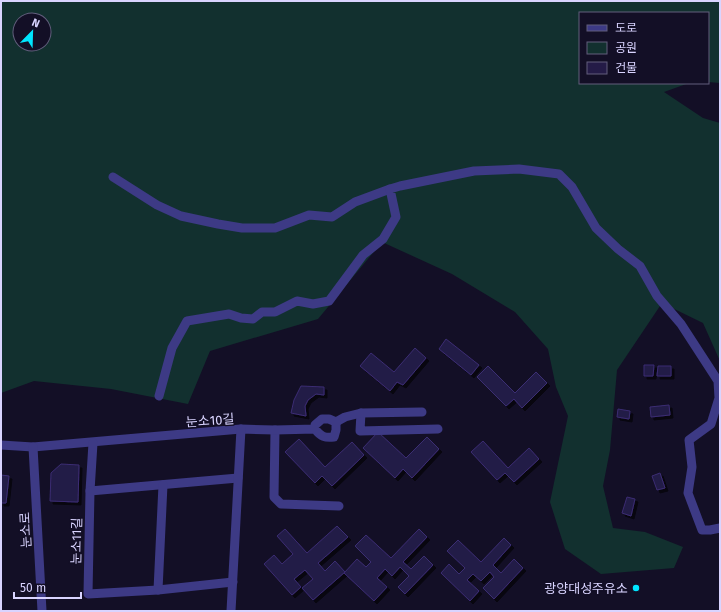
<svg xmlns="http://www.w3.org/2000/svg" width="721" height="612" viewBox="0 0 721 612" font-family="'Fira Sans','Noto Sans KR',sans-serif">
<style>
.green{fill:#12302f;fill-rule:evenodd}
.building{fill:#241b47;stroke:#3b2d73;filter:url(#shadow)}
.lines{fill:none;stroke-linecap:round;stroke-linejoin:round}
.street{stroke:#3d3a85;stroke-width:9}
.poi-dot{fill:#00e5ff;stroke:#130f26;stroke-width:1.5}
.labels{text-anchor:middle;stroke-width:3;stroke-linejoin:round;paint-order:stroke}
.street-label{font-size:13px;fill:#d9d4ff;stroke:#130f26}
.poi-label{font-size:13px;fill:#d9d4ff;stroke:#130f26;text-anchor:end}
</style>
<defs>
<filter id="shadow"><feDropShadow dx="3" dy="3" stdDeviation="0" flood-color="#0009"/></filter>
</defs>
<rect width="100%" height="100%" fill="#130f26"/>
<!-- green -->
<path class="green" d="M1 1H720V83L708 82V13H580V83H689L664 92 703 118 720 123V361L703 323 662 303 617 370 610 450 603 486 613 528 645 532 683 547 674 568 601 574 565 549 550 502 568 416 556 387 548 349 515 312 452 274 382 242 318 319 210 351 188 404 111 389 34 381 1 393ZM20 20H44V44H20Z"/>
<!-- building -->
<g class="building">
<polygon points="446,339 479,365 471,375 439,349"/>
<polygon points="415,348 426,358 403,385 397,382 390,391 360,366 371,353 394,372"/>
<polygon points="644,365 654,365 653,376 644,376"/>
<polygon points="488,366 515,393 536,372 547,383 522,408 514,399 506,406 477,377"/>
<polygon points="658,366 671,366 671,376 657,376"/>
<polygon points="301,386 324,387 324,395 316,394 308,400 305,406 306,416 291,413 294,400"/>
<polygon points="669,405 670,415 651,417 650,407"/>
<polygon points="618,409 630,411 629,419 617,417"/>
<polygon points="378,432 406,458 427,437 439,449 412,478 403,469 395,478 363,448"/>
<polygon points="299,439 325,467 352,442 364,455 332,486 322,476 315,483 285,452"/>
<polygon points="483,441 508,468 529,448 539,459 514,482 505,473 497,480 471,452"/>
<polygon points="61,464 79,465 78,502 50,501 51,473"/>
<polygon points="660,473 665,488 657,490 652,476"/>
<polygon points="1,475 9,476 6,503 1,503"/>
<polygon points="627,497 635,499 631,516 622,513"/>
<polygon points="337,526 348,537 318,563 325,571 335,561 345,572 313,600 302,588 313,579 305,570 294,579 301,587 292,595 264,564 274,555 282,564 293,554 277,536 285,529 307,553"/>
<polygon points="419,529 427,537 403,562 411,569 424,556 433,565 405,594 398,587 409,576 400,567 392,576 385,569 377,578 387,587 374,601 344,573 357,559 366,567 371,562 355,546 366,535 391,558"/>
<polygon points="504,538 511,545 493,565 501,573 514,559 523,568 494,599 483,588 494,577 490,572 481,581 473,574 467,580 479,591 470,601 441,573 449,564 459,574 465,568 447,551 458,540 481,562"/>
</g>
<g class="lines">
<!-- street -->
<g class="street">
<polyline points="113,177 157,205 181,216 218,224 242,228 275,228 309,215 332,217 355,202 390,189"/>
<polyline points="159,396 172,348 187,321 229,314 241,318 253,319 262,312 275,312 297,301 313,304 329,301 363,255 383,239 396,217 390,189 400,186 474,171 519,169 559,174 572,187 596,228 618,249 640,266 657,296 681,324 718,381 719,398 711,424 689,440 692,467 688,493 702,530 710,530 720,528"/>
<polyline points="361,413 360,431 438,429"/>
<polyline points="336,422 345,417 361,413 422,412"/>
<polyline points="275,430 274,497 281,504 339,506"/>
<path d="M1 445 33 447 241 429 275 430 315 429C321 437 325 438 334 437L336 430V422L329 419H322L315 425V429"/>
<polyline points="33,447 42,611"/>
<polyline points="90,491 93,443"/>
<polyline points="233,582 158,590 88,594 90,491 238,478"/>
<polyline points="158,590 163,485"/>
<polyline points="231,611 241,429"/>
</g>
</g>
<!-- markers -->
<circle class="poi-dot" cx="636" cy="588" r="4"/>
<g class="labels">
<!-- street labels -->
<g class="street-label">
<text transform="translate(210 420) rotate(-4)" y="5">눈소10길</text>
<text transform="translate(25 530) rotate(-93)" y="5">눈소로</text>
<text transform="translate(76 541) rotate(-89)" y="5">눈소11길</text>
</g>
<!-- poi labels -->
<g class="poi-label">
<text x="628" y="593">광양대성주유소</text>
</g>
</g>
<!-- border -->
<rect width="721" height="612" fill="none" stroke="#d9d4ff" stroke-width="4"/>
<!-- legend -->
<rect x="579" y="12" width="130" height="72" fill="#130f26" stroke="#625e7d"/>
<rect x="587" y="25" width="20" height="6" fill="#3d3a85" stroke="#625e7d"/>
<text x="615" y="32" font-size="12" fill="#d9d4ff">도로</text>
<rect x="587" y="42" width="20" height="12" fill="#12302f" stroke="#625e7d"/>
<text x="615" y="52" font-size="12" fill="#d9d4ff">공원</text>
<rect x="587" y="62" width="20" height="12" fill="#241b47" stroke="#625e7d"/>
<text x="615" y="72" font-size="12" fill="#d9d4ff">건물</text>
<!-- north arrow -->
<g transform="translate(32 32) rotate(23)"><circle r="19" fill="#130f26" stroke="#625e7d"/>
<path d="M0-3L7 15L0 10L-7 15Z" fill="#00e5ff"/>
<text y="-6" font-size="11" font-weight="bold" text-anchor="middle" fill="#d9d4ff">N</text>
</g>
<!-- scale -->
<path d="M14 592v6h67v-6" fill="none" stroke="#d9d4ff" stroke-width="2"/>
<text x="20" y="592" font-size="12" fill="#d9d4ff" stroke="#130f26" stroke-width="3" paint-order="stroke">50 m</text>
</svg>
